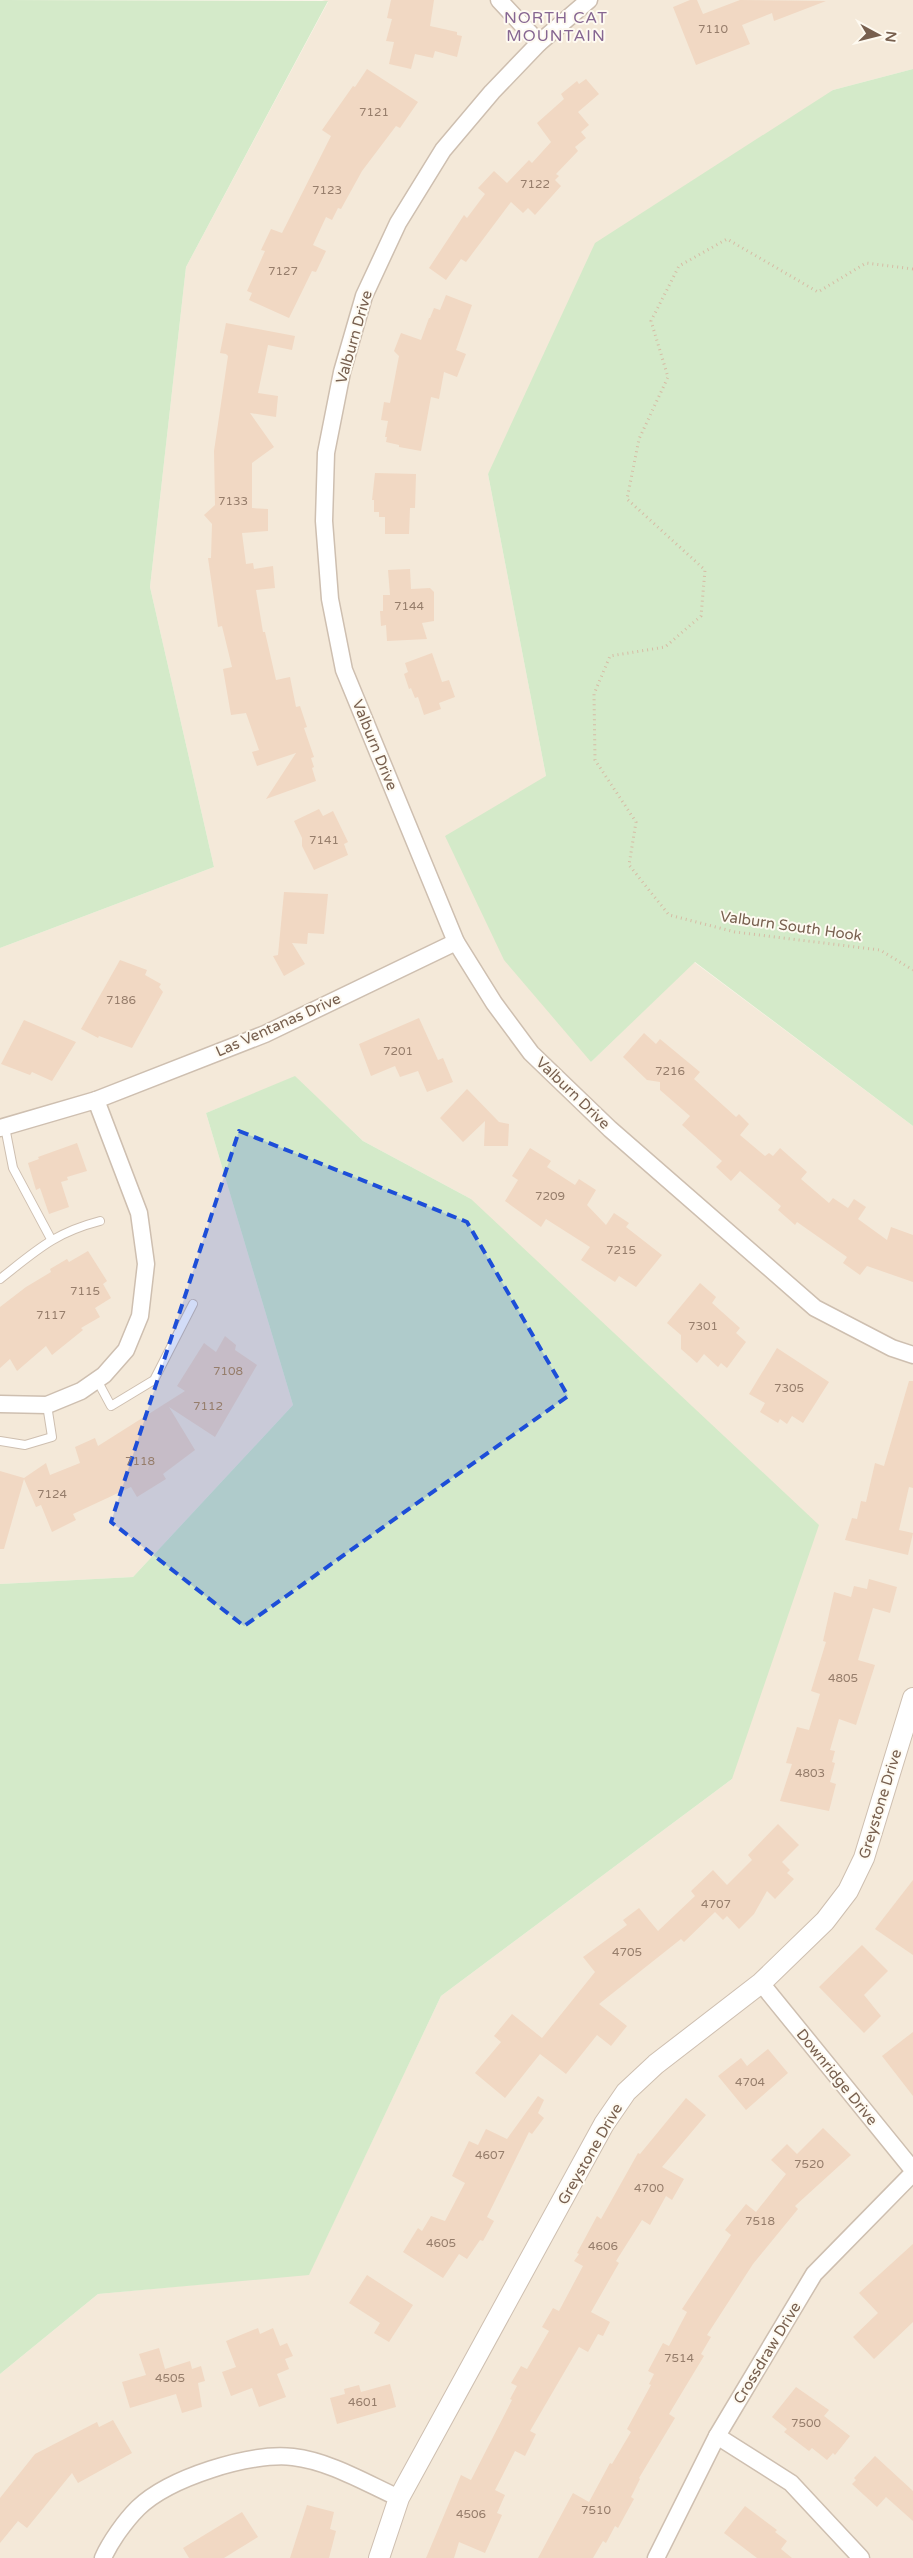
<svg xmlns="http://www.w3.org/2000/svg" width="913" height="2558" viewBox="0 0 913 2558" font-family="'Varela Round',sans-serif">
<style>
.residential{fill:#f4e9d9}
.green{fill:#d4eac9}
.building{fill:#f1d8c3}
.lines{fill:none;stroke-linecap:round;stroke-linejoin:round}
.service-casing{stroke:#cebfb0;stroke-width:10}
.minor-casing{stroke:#cebfb0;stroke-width:19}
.tertiary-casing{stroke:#cebfb0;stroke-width:22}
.path{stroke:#d6bca5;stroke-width:3;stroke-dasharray:1 4;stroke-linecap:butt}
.service{stroke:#fff;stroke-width:8}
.minor{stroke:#fff;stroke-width:16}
.tertiary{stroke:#fff;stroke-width:20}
.marked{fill:#1d4ed8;fill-opacity:0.2;stroke:#1d4ed8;stroke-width:4;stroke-dasharray:10 6;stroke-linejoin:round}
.labels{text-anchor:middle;stroke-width:4;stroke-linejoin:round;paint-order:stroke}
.number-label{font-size:12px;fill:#967d6b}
.street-label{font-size:15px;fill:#775f4e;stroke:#fefaf1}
.neighbourhood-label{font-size:16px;letter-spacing:1px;fill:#866692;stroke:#fefaf1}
</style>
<rect width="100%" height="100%" fill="#fcf6eb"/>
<!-- residential -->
<polygon class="residential" points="322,0 913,0 913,69 833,90 488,474 546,776 591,1062 694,962 913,1126 913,2558 0,2558 0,2374 98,2294 309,2274 441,1996 732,1779 471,1199 363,1141 295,1077 206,1113 293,1405 133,1577 0,1584 0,948 214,867 150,587 186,267 328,2"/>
<!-- green -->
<g class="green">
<polygon points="0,0 328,1 186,267 150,587 214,867 0,948"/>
<polygon points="913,69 913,1126 695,962 591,1062 504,960 445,836 546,776 488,474 595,243 833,90"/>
<polygon points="295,1076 363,1141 471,1199 819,1525 732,1779 441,1996 309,2275 98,2294 0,2374 0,1584 133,1577 293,1405 206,1113"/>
</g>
<!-- building -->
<g class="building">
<polygon points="391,0 434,0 430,26 457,32 457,35 462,36 457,57 435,51 433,58 415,54 411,69 389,64 394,42 386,41 392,19 387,18"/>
<polygon points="690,0 697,0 703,14 740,0 826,1 774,21 772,13 742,25 750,44 696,65 673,7"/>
<polygon points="367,69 418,102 400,128 396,126 362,171 341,209 338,208 332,220 326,217 313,245 326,251 316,272 312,271 289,318 249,300 252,293 247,291 265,251 261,250 271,229 282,233 331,136 322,130 353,86 355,87"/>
<polygon points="586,79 599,94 578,112 589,125 581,132 586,138 575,147 578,151 556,174 559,176 555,180 561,186 535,215 528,208 523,213 511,202 466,262 461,259 446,280 429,268 464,215 467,218 485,194 478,188 494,171 507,183 529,160 532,163 551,142 537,123 564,99 561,94 577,81 579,84"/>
<polygon points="446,295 472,305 456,350 466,354 457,377 444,372 439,399 431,397 421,451 399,447 399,445 386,442 387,437 385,437 388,421 381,420 384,402 390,403 399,356 394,351 401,333 421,340 429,318 430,318 434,308 440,310"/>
<polygon points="226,323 295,336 292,350 268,345 258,393 278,396 276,417 250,413 274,447 252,463 252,508 268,509 268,531 242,533 246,564 253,563 254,569 273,566 275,588 256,590 263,632 265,632 276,680 290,677 296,707 300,706 307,727 304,728 314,757 311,758 314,767 312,768 316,781 266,799 296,753 257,766 252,752 259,750 246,713 231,715 223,669 232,667 222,626 218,627 208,558 211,558 212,524 204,515 215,505 214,451 228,356 226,354 220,353"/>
<polygon points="375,473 416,474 415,508 410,508 409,534 385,534 385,517 379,517 379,512 374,512 374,500 372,500"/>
<polygon points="410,569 411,589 430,588 434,592 434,621 422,623 427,639 387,641 386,625 381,626 380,611 383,611 383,595 390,595 388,570"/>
<polygon points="432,653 442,682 449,680 455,697 439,703 441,709 424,715 418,697 415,698 411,688 409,689 404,674 408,672 405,663"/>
<polygon points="319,809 323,816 333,811 348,842 344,844 348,855 314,870 302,846 302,838 294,821"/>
<polygon points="284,892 328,894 324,934 308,933 307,944 292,943 305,964 284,976 273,956 278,955"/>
<polygon points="120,960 147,970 145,975 161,984 159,987 163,992 132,1048 99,1036 98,1038 81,1029"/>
<polygon points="419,1018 438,1060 443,1058 453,1082 427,1092 418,1071 400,1077 395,1066 371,1076 359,1044"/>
<polygon points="24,1020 76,1042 52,1081 32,1072 30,1075 1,1064"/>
<polygon points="644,1033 656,1044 660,1039 700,1072 694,1079 736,1117 739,1114 749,1124 740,1135 765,1156 769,1153 773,1156 780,1148 807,1172 801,1179 829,1203 833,1198 848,1208 854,1199 866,1207 858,1219 887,1240 891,1227 913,1235 913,1282 867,1266 860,1275 843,1263 847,1257 797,1222 795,1225 778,1210 781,1206 740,1171 731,1181 716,1167 722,1161 682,1125 690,1116 660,1090 660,1082 647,1080 623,1057"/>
<polygon points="467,1089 499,1122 509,1124 508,1146 484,1146 485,1121 463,1142 440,1118"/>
<polygon points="77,1143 87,1171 67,1177 68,1180 61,1182 69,1207 49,1214 40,1188 36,1190 28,1163 39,1159 38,1157"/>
<polygon points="530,1148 551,1161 547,1167 575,1185 579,1179 596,1190 587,1205 606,1225 614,1213 629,1223 626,1227 662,1255 636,1287 619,1276 615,1282 581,1260 590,1247 546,1219 541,1227 505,1201 518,1180 512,1176"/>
<polygon points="88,1251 107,1281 103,1284 111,1298 95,1308 100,1317 81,1328 83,1330 52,1355 46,1346 17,1371 10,1359 0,1368 0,1307 26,1287 51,1272 50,1269 67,1259 69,1262"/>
<polygon points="700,1283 716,1297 712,1303 740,1328 736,1333 746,1342 727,1368 721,1363 718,1367 704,1354 697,1363 681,1349 681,1335 667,1323"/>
<polygon points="225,1336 236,1345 235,1350 257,1365 215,1437 169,1407 195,1450 163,1474 166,1479 137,1497 131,1487 73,1514 76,1520 52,1532 41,1505 36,1507 24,1479 4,1549 0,1549 0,1471 24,1478 46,1463 50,1475 80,1463 75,1447 95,1438 98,1446 185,1391 177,1386 204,1343 216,1352"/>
<polygon points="777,1348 829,1382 803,1423 792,1416 787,1424 780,1419 778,1423 760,1412 765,1403 749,1394"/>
<polygon points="909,1381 913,1381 913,1488 909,1487 899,1530 913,1533 908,1555 845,1540 852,1518 857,1519 861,1501 866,1502 875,1463 884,1466"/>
<polygon points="869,1579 897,1587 890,1613 873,1608 858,1660 875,1665 856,1725 839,1719 830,1750 835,1751 832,1762 835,1763 830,1782 836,1784 829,1811 780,1801 792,1764 786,1763 797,1727 809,1730 820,1694 811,1691 826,1642 823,1641 834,1592 851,1597 854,1586 867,1589"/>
<polygon points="778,1824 799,1845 782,1862 790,1870 787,1873 794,1879 775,1899 767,1891 754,1914 739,1929 727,1916 723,1920 715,1912 684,1942 681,1939 599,2004 627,2026 611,2046 597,2035 566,2074 540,2054 505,2098 475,2073 501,2042 494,2036 512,2014 542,2038 595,1972 583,1957 627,1925 623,1920 639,1908 658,1931 695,1896 691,1891 713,1870 727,1885 752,1860 748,1855"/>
<polygon points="913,1880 913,1955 875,1929"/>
<polygon points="862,1945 888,1971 864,1995 881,2016 864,2033 819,1987"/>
<polygon points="913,2032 913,2096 882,2056"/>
<polygon points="768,2049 788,2073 746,2110 718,2076 741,2058 747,2066"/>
<polygon points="538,2096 544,2100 538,2113 544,2118 532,2134 529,2132 487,2217 494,2221 483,2241 480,2240 467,2259 459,2254 443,2278 403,2252 418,2228 422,2231 431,2216 445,2221 465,2183 452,2176 469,2141 478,2145 486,2129 507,2139"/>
<polygon points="686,2098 706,2115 662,2167 684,2179 672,2200 666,2196 650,2225 642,2220 616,2261 619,2263 591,2312 610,2322 603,2336 598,2334 588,2352 579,2347 530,2431 536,2434 525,2456 515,2451 495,2490 505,2495 497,2513 502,2515 485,2553 459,2542 454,2558 426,2558 461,2475 471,2480 512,2400 510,2399 517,2386 511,2383 521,2366 527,2369 549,2331 542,2327 553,2308 559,2311 583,2266 574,2261 579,2254 577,2253 597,2216 601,2219 638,2153 640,2154"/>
<polygon points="823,2128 851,2155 795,2206 798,2209 753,2264 707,2335 711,2337 701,2354 704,2356 669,2414 675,2418 639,2478 640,2479 631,2497 634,2499 618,2528 615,2526 606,2543 603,2541 593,2558 538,2558 573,2493 589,2502 610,2463 612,2464 631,2432 627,2429 651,2385 649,2384 654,2374 648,2371 663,2343 669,2346 687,2312 682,2309 731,2235 725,2230 746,2204 756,2212 786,2174 771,2160 787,2144 797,2154"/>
<polygon points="913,2244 913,2322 874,2359 853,2337 878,2313 859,2293"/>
<polygon points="367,2275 413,2305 389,2342 374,2333 380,2323 349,2303"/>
<polygon points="258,2328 260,2334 273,2328 280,2346 287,2343 293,2356 285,2359 289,2369 277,2374 286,2397 259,2407 252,2388 231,2396 222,2372 236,2367 226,2341"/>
<polygon points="159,2348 165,2369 190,2361 192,2369 201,2366 205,2381 198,2383 202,2407 182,2413 176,2394 130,2408 122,2382 146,2375 139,2354"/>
<polygon points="390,2384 396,2407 337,2424 330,2398 345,2394 344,2389 359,2385 361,2392"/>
<polygon points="796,2387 829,2410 824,2416 850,2436 835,2455 833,2453 827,2460 812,2448 809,2451 784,2432 787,2429 772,2417"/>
<polygon points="113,2420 132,2453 78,2483 72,2473 27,2528 18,2521 0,2543 0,2498 35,2454 97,2422 99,2427"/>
<polygon points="875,2456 913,2491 913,2521 886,2497 877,2507 852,2484 856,2480 854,2478"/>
<polygon points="307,2505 334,2512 330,2529 336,2531 329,2558 290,2558"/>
<polygon points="745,2506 777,2530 775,2532 787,2541 781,2549 792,2558 757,2558 724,2533"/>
<polygon points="242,2512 258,2537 224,2558 189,2558 183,2548"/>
</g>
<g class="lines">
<!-- service casing -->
<g class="service-casing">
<g id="service">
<polyline points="5,1127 13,1168 51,1239"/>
<path d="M0 1279C37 1250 54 1233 100 1221"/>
<polyline points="97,1380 111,1406 154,1380 193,1304"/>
<polyline points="0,1441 25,1445 52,1437 47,1405"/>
</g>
</g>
<!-- minor casing -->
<g class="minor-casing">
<g id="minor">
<polyline points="499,0 539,43"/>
<polyline points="589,0 539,43 492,92 443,150 398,223 364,296 342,372 326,453 324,521 330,599 344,670 456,942 494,1003 531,1053 610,1129 815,1308 892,1348 913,1355"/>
<polyline points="96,1100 265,1034 456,942"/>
<polyline points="0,1128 96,1100 139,1213 146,1264 140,1316 126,1350 104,1375 81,1391 47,1405 0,1404"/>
<polyline points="761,1983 913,2170"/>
<polyline points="717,2436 791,2483 861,2558"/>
<path d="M103 2558C110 2542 125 2521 138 2508 169 2478 250 2452 293 2457 329 2461 366 2483 399 2498"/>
<polyline points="656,2558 717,2436 814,2274 913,2173"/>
</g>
</g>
<!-- tertiary casing -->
<g class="tertiary-casing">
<polyline id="tertiary" points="379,2558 399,2498 604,2124 626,2092 656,2064 761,1983 825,1921 848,1891 864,1858 913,1698"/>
</g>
<!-- path -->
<polyline class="path" points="913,269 866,263 818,292 727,239 679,266 651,321 668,377 639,439 627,499 705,570 701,616 665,647 610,656 594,694 595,760 636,822 629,865 669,915 735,932 880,950 913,970"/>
<!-- service -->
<use href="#service" class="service"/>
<!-- minor -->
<use href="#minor" class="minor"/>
<!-- tertiary -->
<use href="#tertiary" class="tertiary"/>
</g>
<!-- marked area -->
<path class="marked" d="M239 1131 467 1222 568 1396 244 1626 111 1522Z"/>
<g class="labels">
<!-- number labels -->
<g class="number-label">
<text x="713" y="33">7110</text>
<text x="374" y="116">7121</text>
<text x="535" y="188">7122</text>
<text x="327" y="194">7123</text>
<text x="283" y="275">7127</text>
<text x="233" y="505">7133</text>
<text x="409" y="610">7144</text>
<text x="324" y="844">7141</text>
<text x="121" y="1004">7186</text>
<text x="398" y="1055">7201</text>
<text x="670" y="1075">7216</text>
<text x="550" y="1200">7209</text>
<text x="621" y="1254">7215</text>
<text x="85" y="1295">7115</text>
<text x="51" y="1319">7117</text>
<text x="703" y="1330">7301</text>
<text x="228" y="1375">7108</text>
<text x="789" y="1392">7305</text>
<text x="208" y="1410">7112</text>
<text x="140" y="1465">7118</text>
<text x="52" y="1498">7124</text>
<text x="843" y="1682">4805</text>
<text x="810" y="1777">4803</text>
<text x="716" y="1908">4707</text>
<text x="627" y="1956">4705</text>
<text x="750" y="2086">4704</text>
<text x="490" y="2159">4607</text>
<text x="809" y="2168">7520</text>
<text x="649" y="2192">4700</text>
<text x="760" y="2225">7518</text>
<text x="441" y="2247">4605</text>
<text x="603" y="2250">4606</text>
<text x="679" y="2362">7514</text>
<text x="170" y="2382">4505</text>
<text x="363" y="2406">4601</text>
<text x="806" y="2427">7500</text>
<text x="596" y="2514">7510</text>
<text x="471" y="2518">4506</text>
</g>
<!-- street labels -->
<g class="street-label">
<text transform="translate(354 337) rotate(-74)" y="5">Valburn Drive</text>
<text transform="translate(375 745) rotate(68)" y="5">Valburn Drive</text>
<text transform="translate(791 926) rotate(8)" y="5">Valburn South Hook</text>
<text transform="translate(278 1025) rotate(-24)" y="5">Las Ventanas Drive</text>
<text transform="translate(573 1093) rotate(44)" y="5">Valburn Drive</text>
<text transform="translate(880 1804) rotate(-73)" y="5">Greystone Drive</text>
<text transform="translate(837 2077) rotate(51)" y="5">Downridge Drive</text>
<text transform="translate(590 2154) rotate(-60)" y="5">Greystone Drive</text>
<text transform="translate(767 2353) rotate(-59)" y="5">Crossdraw Drive</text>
</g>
<!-- neighbourhood labels -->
<g class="neighbourhood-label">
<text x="556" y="23">NORTH CAT<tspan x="556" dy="18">MOUNTAIN</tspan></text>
</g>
</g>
<!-- north arrow -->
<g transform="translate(878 35) rotate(97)" stroke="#fefaf1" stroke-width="4" paint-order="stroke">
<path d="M0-4L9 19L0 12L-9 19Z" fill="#775f4e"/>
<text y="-8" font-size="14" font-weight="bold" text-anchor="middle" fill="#775f4e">N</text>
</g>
</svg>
